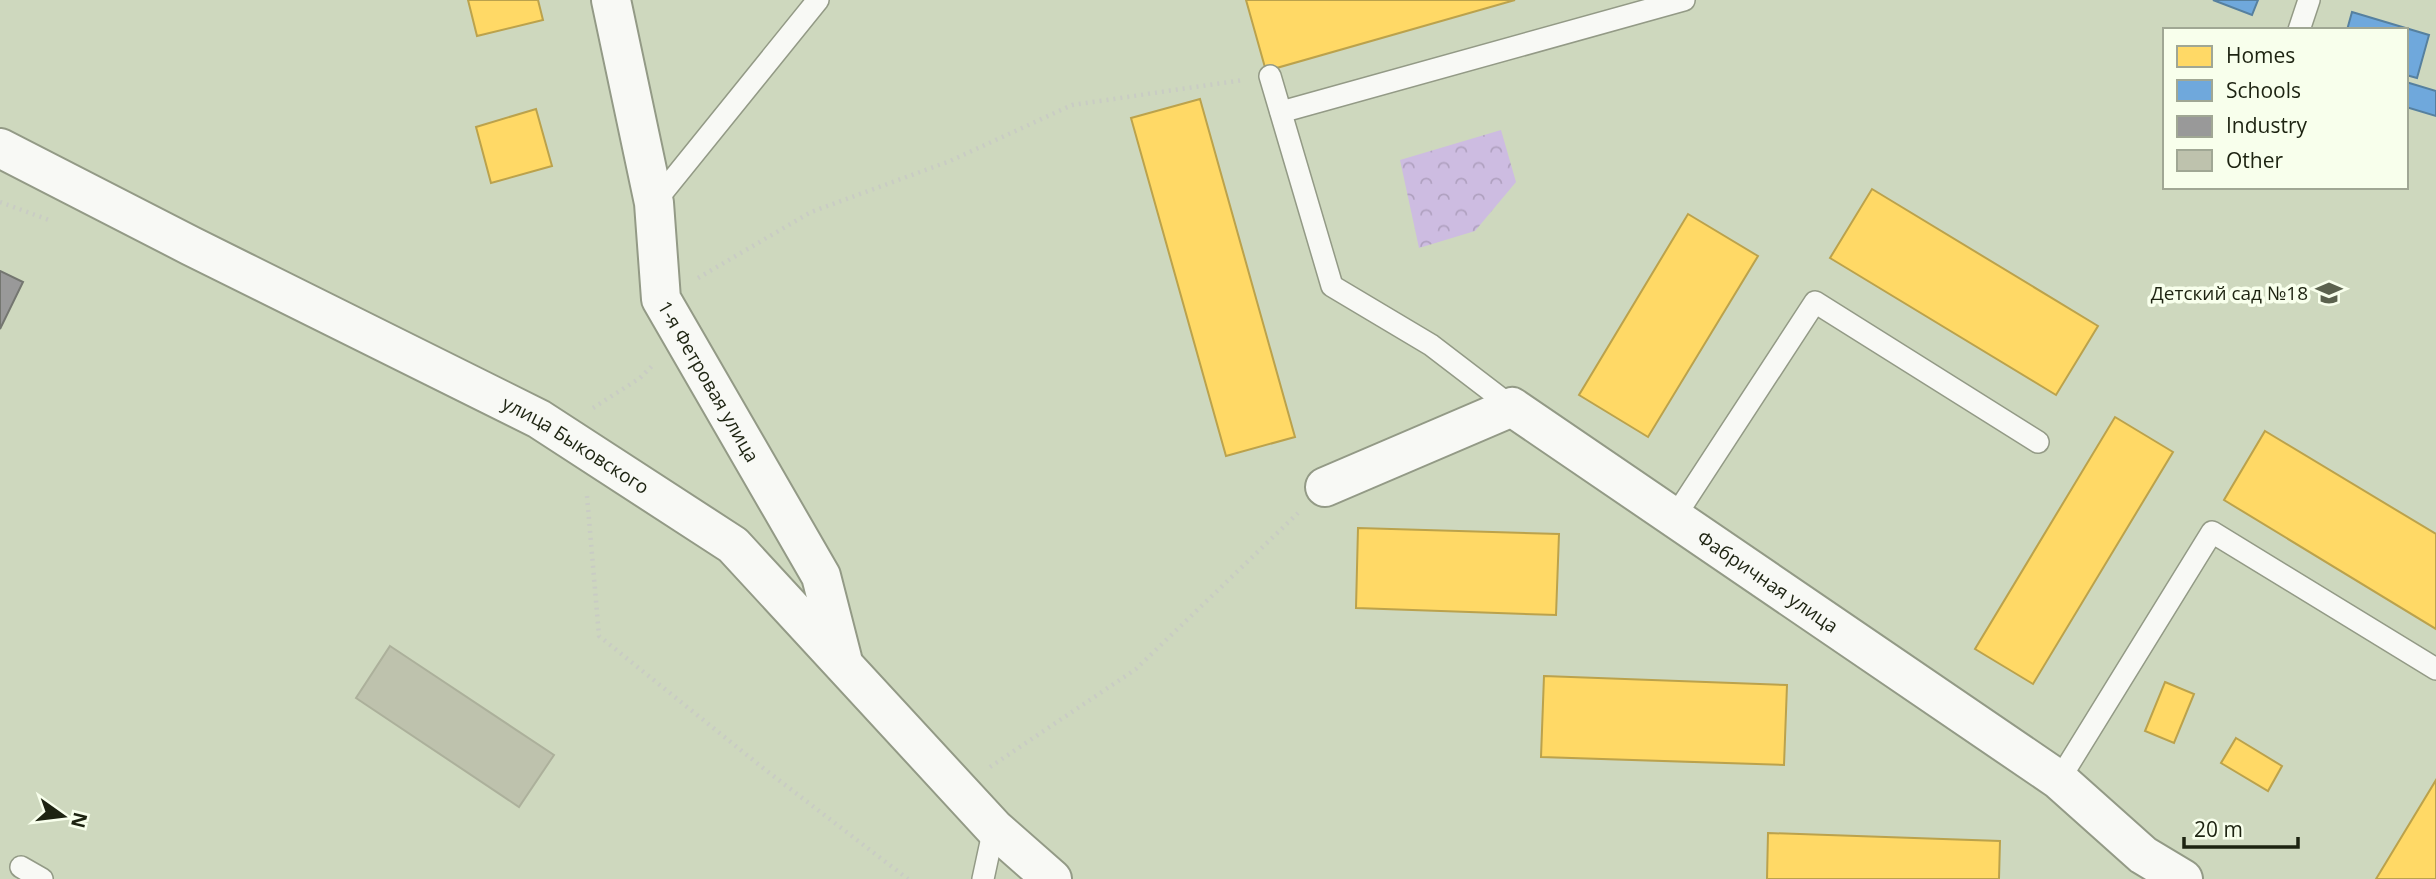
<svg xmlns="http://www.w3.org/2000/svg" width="2436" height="879" viewBox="0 0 2436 879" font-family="'Open Sans',sans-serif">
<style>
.park{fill:url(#park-crowns)}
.homes{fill:#ffd966;stroke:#bba24c;stroke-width:2}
.schools{fill:#6fa8dc;stroke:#56809f;stroke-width:2}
.industry{fill:#999;stroke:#747670;stroke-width:2}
.building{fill:#bec2ad;stroke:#acb09b;stroke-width:2}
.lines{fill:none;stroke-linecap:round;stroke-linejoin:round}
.lane-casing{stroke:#939a86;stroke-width:24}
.street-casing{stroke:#939a86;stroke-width:42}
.path{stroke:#c9ccc4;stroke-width:4.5;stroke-dasharray:2 5;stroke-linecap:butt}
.lane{stroke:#f8f9f5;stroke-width:21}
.street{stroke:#f8f9f5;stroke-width:38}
.labels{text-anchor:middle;stroke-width:7;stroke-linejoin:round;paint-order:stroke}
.poi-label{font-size:19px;fill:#1d2311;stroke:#f8ffec;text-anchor:end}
.street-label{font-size:19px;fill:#1d2311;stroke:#f8ffec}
</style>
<defs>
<pattern id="park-crowns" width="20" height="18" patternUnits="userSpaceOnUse" patternTransform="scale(1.75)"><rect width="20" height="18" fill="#cdbce1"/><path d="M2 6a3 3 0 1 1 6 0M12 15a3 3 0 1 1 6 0" fill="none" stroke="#b0a1c0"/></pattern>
</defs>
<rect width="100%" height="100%" fill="#ced8be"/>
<!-- park -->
<polygon class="park" points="1501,130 1516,182 1475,231 1419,248 1400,160"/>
<!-- homes -->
<g class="homes">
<polygon points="468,0 538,0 543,20 477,36"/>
<polygon points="1246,0 1515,0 1266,71"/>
<polygon points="1200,99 1295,437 1226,456 1131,118"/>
<polygon points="536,109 552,166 491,183 476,127"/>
<polygon points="1872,189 2098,326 2056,395 1830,258"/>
<polygon points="1688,214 1758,256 1648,437 1579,395"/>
<polygon points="2115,417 2173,452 2033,684 1975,649"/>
<polygon points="2265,431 2436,534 2436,629 2224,500"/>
<polygon points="1358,528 1559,534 1556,615 1356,608"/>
<polygon points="1544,676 1787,685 1784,765 1541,757"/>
<polygon points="2165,682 2194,694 2174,743 2145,731"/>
<polygon points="2236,738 2282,766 2268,791 2221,763"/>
<polygon points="2436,780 2436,879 2376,879"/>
<polygon points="1768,833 2000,841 1999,879 1767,879"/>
</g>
<!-- schools -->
<g class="schools">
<polygon points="2213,0 2258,0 2252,15"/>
<polygon points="2352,12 2429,35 2417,78 2406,75 2406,30 2347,30"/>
<polygon points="2406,82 2436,91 2436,116 2406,107"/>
</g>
<!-- industry -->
<polygon class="industry" points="0,271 23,282 0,329"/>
<!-- building -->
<polygon class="building" points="390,646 554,755 519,807 356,698"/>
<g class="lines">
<!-- lane casing -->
<g class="lane-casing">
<g id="lane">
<polyline points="2299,30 2309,0"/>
<polyline points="1270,76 1332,286 1431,345 1512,407"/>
<polyline points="1281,112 1684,0"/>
<polyline points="654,203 818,0"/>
<polyline points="1674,518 1815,302 2038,442"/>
<polyline points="2059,780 2212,532 2436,669"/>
<polyline points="21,867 42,879"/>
<polyline points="983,879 994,828"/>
</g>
</g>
<!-- street casing -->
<g class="street-casing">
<g id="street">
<path id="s1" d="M611 0 654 203 661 299 821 576 842 658"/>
<path id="s2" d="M0 148 191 246 539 419 733 545 994 828 1052 879"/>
<path id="s3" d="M1325 487 1512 407 2059 780 2143 855 2183 879"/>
</g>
</g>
<!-- path -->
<g class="path">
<polyline points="0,202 49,220"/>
<polyline points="698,278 811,212 950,161 1072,105 1243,80"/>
<polyline points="593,408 640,378 654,364"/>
<polyline points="587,496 599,636 763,768 908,879"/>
<polyline points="990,767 1136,669 1298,513"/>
</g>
<!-- lane -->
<use href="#lane" class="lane"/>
<!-- street -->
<use href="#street" class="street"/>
</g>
<!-- icons -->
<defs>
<g id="school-bare" transform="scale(2.1)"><path d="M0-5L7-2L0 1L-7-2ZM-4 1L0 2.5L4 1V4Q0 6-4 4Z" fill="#5b624e" stroke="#f8ffec" stroke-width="2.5" paint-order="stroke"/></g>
</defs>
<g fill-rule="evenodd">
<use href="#school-bare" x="2329" y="293"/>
</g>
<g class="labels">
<!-- poi labels -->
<g class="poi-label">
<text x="2308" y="300">Детский сад №18</text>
</g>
<!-- street labels -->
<g class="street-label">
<text dy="7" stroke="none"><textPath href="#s1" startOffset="399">1-я Фетровая улица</textPath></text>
<text dy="7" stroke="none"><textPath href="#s2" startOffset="648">улица Быковского</textPath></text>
<text dy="7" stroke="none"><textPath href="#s3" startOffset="513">Фабричная улица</textPath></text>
</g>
</g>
<!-- legend -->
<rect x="2163" y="28" width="245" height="161" fill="#f8ffec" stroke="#a0a794" stroke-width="2"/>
<rect x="2177" y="46" width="35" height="21" fill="#ffd966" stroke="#a0a794" stroke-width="2"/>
<text x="2226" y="63" font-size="21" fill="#1d2311">Homes</text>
<rect x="2177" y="80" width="35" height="21" fill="#6fa8dc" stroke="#a0a794" stroke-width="2"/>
<text x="2226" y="98" font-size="21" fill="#1d2311">Schools</text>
<rect x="2177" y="116" width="35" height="21" fill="#999999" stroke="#a0a794" stroke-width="2"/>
<text x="2226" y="133" font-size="21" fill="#1d2311">Industry</text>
<rect x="2177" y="150" width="35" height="21" fill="#bec2ad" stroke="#a0a794" stroke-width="2"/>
<text x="2226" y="168" font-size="21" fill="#1d2311">Other</text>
<!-- north arrow -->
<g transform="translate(63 816) rotate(104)" stroke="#f8ffec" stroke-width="5" paint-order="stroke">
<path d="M0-5L12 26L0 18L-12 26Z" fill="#1d2311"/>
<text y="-10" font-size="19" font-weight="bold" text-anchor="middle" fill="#1d2311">N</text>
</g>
<!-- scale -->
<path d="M2184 837v10h114v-10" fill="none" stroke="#1d2311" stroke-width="3.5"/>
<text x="2194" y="837" font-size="21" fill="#1d2311" stroke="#f8ffec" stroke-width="5" paint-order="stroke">20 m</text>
</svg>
